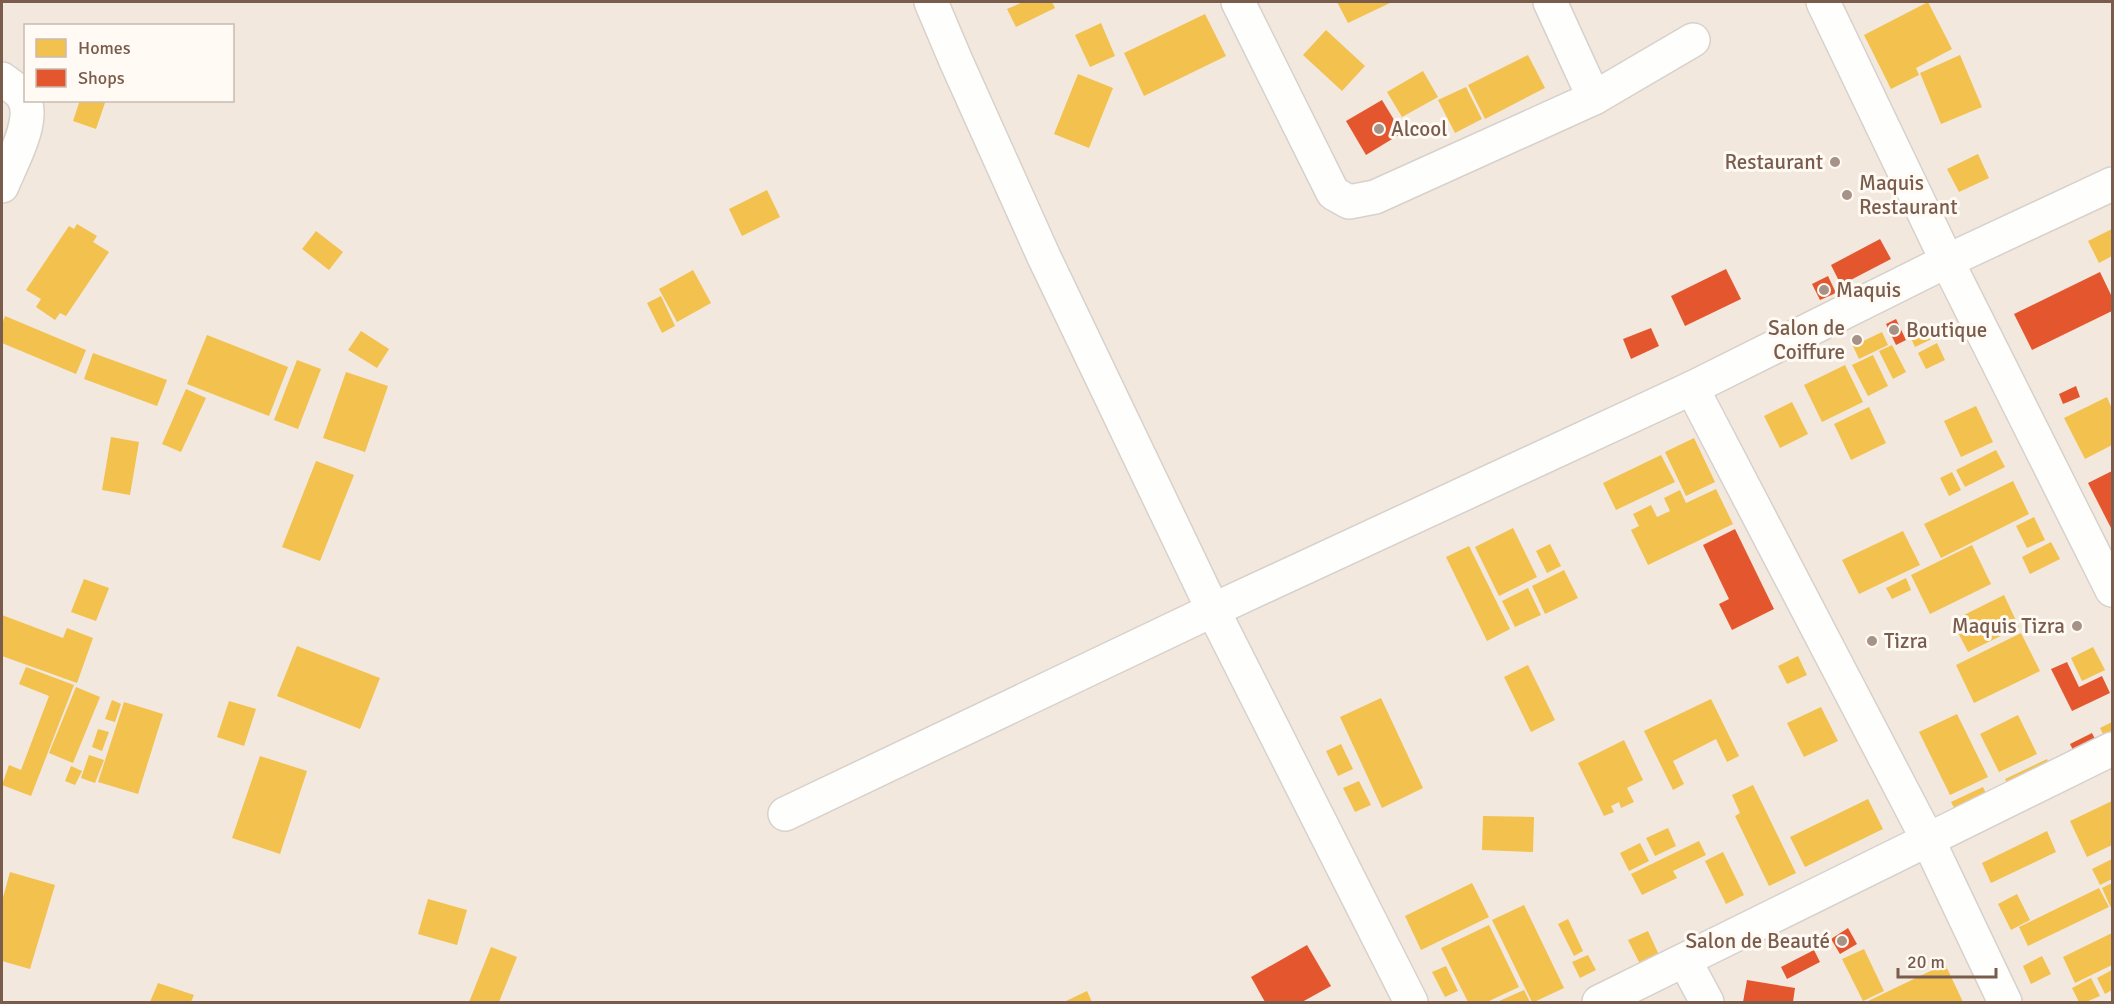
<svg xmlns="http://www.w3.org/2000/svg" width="2114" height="1004" viewBox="0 0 2114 1004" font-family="Signika,sans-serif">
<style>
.residential{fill:#f2e8de;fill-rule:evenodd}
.homes{fill:#f2c14e}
.shops{fill:#e4572e}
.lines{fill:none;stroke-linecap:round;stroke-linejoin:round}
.street-casing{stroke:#d7d1cb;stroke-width:36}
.street{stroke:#fefefd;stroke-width:33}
.poi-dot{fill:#a69286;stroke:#fffaf3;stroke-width:2}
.labels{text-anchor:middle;stroke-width:6;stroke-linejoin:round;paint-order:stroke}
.poi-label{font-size:21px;fill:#7a5c4d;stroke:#fffaf3;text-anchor:start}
</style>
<rect width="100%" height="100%" fill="#f9f5f0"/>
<!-- residential -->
<path class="residential" d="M2 2H2112V1002H2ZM26 26H232V100H26Z"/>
<!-- homes -->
<g class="homes">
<polygon points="1023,2 1052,2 1055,8 1016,27 1007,9"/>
<polygon points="1337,2 1392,2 1348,23"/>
<polygon points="1928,2 1952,49 1916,68 1919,75 1891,89 1864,35"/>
<polygon points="1205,14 1226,56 1144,96 1124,53"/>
<polygon points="1101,23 1115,56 1090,67 1075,35"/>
<polygon points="1326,30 1365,66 1342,91 1303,55"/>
<polygon points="1528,55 1545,88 1485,119 1468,85"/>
<polygon points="1960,55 1982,107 1941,124 1920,73"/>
<polygon points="1423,71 1438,97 1402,117 1387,92"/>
<polygon points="1078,74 1113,88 1089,148 1054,134"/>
<polygon points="1466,87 1482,119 1455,133 1438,100"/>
<polygon points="80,100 106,100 96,129 73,121"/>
<polygon points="1978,154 1989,178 1959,192 1947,169"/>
<polygon points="767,190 780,217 742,236 729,209"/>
<polygon points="77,224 97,236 93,242 109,252 66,316 60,313 55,320 36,307 41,299 26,290 69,226 74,229"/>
<polygon points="2112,229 2112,256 2099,263 2088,241"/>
<polygon points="316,231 343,252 329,270 302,249"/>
<polygon points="693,270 711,303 677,322 659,289"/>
<polygon points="661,296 675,326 662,333 647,303"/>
<polygon points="5,316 86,350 76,374 2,343 2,324"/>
<polygon points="1931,326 1936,337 1915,347 1910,336"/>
<polygon points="361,331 389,349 377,368 348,350"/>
<polygon points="1882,332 1888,345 1859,359 1853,346"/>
<polygon points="207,335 288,367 269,416 187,384"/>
<polygon points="1937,343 1945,360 1926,369 1918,353"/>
<polygon points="1892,345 1906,372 1893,379 1879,351"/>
<polygon points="93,353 167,380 157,406 84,379"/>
<polygon points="1873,355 1888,386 1868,396 1852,365"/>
<polygon points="297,360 321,369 298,429 274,420"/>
<polygon points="1845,365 1863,402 1822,422 1804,385"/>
<polygon points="346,372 388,386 365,452 323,438"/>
<polygon points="186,389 206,398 181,452 162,444"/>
<polygon points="2107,397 2112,409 2112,445 2085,459 2064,418"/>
<polygon points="1792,402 1808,434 1780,448 1764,416"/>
<polygon points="1976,406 1993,442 1961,457 1944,421"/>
<polygon points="1869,407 1886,443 1851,460 1834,424"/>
<polygon points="111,437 139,442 130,495 102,490"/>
<polygon points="1694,438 1715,482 1686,496 1665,452"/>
<polygon points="1996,450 2005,467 1965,487 1956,470"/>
<polygon points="1661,455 1675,482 1616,510 1603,483"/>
<polygon points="316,461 354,475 320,561 282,547"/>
<polygon points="1952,472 1961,490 1949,496 1940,478"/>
<polygon points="2013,481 2029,514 1941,558 1924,524"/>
<polygon points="1716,489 1733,524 1648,565 1631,530 1639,526 1633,514 1651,505 1657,517 1670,511 1664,498 1680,490 1686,503"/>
<polygon points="2034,517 2045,540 2027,548 2016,526"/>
<polygon points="1513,528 1537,577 1499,596 1475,547"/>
<polygon points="1903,531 1920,565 1859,594 1842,560"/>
<polygon points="2051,542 2060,559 2030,574 2022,557"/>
<polygon points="1550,544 1561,566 1547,573 1536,551"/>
<polygon points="1972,545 1991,584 1930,614 1911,575"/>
<polygon points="1469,546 1510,629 1487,641 1446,557"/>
<polygon points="1564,570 1578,598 1545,614 1532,586"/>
<polygon points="1906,578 1911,590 1892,599 1886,588"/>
<polygon points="84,579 109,588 96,621 71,612"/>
<polygon points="1528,588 1541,615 1515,627 1502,601"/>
<polygon points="2004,595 2019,627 1968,652 1952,621"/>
<polygon points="2,615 63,638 67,628 93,638 77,683 2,656"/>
<polygon points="2021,633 2040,671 1974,703 1956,665"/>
<polygon points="297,646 380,678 360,729 277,696"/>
<polygon points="2093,647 2105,670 2082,681 2071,658"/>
<polygon points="1798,656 1807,675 1787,684 1778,666"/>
<polygon points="1528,665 1555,720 1531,732 1504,677"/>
<polygon points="26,667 74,685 31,796 2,785 9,765 21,770 49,696 19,684"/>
<polygon points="76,687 100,697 73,763 49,753"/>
<polygon points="1381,698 1423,788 1382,808 1340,717"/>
<polygon points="1711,699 1739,756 1727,762 1716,739 1673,761 1684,784 1673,790 1644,731"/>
<polygon points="112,700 121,704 115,722 105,719"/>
<polygon points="229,701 256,709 244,746 217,737"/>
<polygon points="124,702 163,714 138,794 98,782"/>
<polygon points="1821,707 1838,741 1804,757 1787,723"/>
<polygon points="1957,714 1988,777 1950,795 1919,732"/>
<polygon points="2018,715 2037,754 1999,772 1980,734"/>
<polygon points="2112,722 2112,737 2106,740 2100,728"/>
<polygon points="98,729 109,732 102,751 92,747"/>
<polygon points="1624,740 1643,780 1627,788 1634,802 1621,808 1619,802 1611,806 1614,812 1604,816 1578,763"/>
<polygon points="1341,744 1353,769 1338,776 1326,751"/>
<polygon points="89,755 104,760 95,783 81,778"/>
<polygon points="260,756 307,771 280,854 232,838"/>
<polygon points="2047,759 2055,777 2013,797 2005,779"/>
<polygon points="71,766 82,771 75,785 65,781"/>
<polygon points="1359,781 1371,805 1355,812 1343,788"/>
<polygon points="1753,785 1796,873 1769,886 1735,816 1740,813 1732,795"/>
<polygon points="1983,787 1990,802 1959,817 1951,802"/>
<polygon points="1868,799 1883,829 1805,867 1790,837"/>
<polygon points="2112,801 2112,845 2087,857 2070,821"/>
<polygon points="1483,816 1534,817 1533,852 1482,850"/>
<polygon points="1668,828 1676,846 1655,856 1646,838"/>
<polygon points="2047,831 2056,852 1991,883 1982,863"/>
<polygon points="1699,841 1706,855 1673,871 1677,878 1642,895 1631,874"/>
<polygon points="1640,843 1649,861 1629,871 1620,853"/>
<polygon points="1723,852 1744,895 1726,904 1705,861"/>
<polygon points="2112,859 2112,879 2100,885 2092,869"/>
<polygon points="10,872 55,885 30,969 2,961 2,901"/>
<polygon points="1472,883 1489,917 1421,950 1405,916"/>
<polygon points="2112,883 2112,910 2102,888"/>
<polygon points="2099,888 2109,907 2028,946 2019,927"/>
<polygon points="2017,894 2030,920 2011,930 1998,904"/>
<polygon points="428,899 467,910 457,945 418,934"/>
<polygon points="1524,905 1564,988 1534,1002 1532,1002 1492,920"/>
<polygon points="1568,919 1583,951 1574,956 1558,924"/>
<polygon points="1489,925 1519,987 1487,1002 1468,1002 1441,948"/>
<polygon points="1648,931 1659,955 1640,964 1628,940"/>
<polygon points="2112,933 2112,965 2075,983 2063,957"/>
<polygon points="491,947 517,957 499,1002 469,1002"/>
<polygon points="1864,949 1884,991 1863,1001 1842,959"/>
<polygon points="1588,955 1596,970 1580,978 1572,962"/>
<polygon points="2042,956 2051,974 2031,984 2023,966"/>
<polygon points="1945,964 1963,1002 1866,1002"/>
<polygon points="1446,966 1458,991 1445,997 1432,972"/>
<polygon points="2112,970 2112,990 2105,994 2097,978"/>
<polygon points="2091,978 2100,996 2086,1002 2079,1002 2072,988"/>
<polygon points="158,983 194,995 191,1002 150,1002"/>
<polygon points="1524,990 1530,1002 1497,1002"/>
<polygon points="1087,991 1092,1002 1064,1002"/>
</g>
<!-- shops -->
<g class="shops">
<polygon points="1382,100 1402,133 1366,155 1346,121"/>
<polygon points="1880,239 1891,259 1841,285 1831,265"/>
<polygon points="1726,269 1741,299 1685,326 1671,296"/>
<polygon points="2100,272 2112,297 2112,311 2032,350 2014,314"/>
<polygon points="1828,276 1836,293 1820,300 1812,284"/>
<polygon points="1896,319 1906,340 1896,345 1886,324"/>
<polygon points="1651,328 1659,346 1631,359 1623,339"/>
<polygon points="2076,386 2080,397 2063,404 2059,394"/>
<polygon points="2112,471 2112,527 2111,528 2088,483"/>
<polygon points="1735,529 1774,609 1732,630 1719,604 1729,599 1703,545"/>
<polygon points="2067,662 2079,687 2102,676 2110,693 2072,711 2051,669"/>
<polygon points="2092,733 2099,747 2077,758 2070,744"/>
<polygon points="1848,928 1857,944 1840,954 1831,939"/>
<polygon points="1307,945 1331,986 1302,1002 1265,1002 1251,977"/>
<polygon points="1814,950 1820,962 1787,979 1781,967"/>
<polygon points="1747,980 1795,988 1793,1002 1743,1002"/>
</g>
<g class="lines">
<!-- street casing -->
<g class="street-casing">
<g id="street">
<polyline points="931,2 956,61 1044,257 1213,610 1411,1002"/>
<polyline points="1238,2 1333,193 1349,202 1375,197 1594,98 1693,40"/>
<polyline points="1550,2 1594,98"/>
<polyline points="1823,2 1947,261 2112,590"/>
<path d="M2 79C8 84 19 90 23 97 37 119 11 163 2 186"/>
<polyline points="1692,388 1928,840 2005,1002"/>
<polyline points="785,814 1213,610 1692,388 1947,261 2112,184"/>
<polyline points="1685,961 1707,1002"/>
<polyline points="1599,1002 2112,749"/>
</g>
</g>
<!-- street -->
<use href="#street" class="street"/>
</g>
<!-- markers -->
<g class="poi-dot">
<circle cx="1379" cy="129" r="6"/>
<circle cx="1835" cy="162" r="6"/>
<circle cx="1847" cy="195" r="6"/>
<circle cx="1824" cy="290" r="6"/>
<circle cx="1894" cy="330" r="6"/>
<circle cx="1857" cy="340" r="6"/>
<circle cx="2077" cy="626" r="6"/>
<circle cx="1872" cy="641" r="6"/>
<circle cx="1842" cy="941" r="6"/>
</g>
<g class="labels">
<!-- poi labels -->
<g class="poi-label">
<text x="1391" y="136">Alcool</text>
<text x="1823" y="169" text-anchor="end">Restaurant</text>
<text x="1859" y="190">Maquis<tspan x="1859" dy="24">Restaurant</tspan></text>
<text x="1836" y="297">Maquis</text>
<text x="1845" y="335" text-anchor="end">Salon de<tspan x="1845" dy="24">Coiffure</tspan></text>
<text x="1906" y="337">Boutique</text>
<text x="2065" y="633" text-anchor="end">Maquis Tizra</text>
<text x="1884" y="648">Tizra</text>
<text x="1830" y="948" text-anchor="end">Salon de Beauté</text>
</g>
</g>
<!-- border -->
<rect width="2114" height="1004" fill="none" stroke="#7a5c4d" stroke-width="6"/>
<!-- legend -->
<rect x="24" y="24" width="210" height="78" fill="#fffaf3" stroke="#cabbb1" stroke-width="1.5"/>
<rect x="36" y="39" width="30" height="18" fill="#f2c14e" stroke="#cabbb1" stroke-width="1.5"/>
<text x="78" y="54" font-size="18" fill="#7a5c4d">Homes</text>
<rect x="36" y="69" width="30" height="18" fill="#e4572e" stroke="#cabbb1" stroke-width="1.5"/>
<text x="78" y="84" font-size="18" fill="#7a5c4d">Shops</text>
<!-- scale -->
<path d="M1898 968v9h98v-9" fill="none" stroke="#7a5c4d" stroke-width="3"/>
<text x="1907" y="968" font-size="18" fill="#7a5c4d" stroke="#fffaf3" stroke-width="4.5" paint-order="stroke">20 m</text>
</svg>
